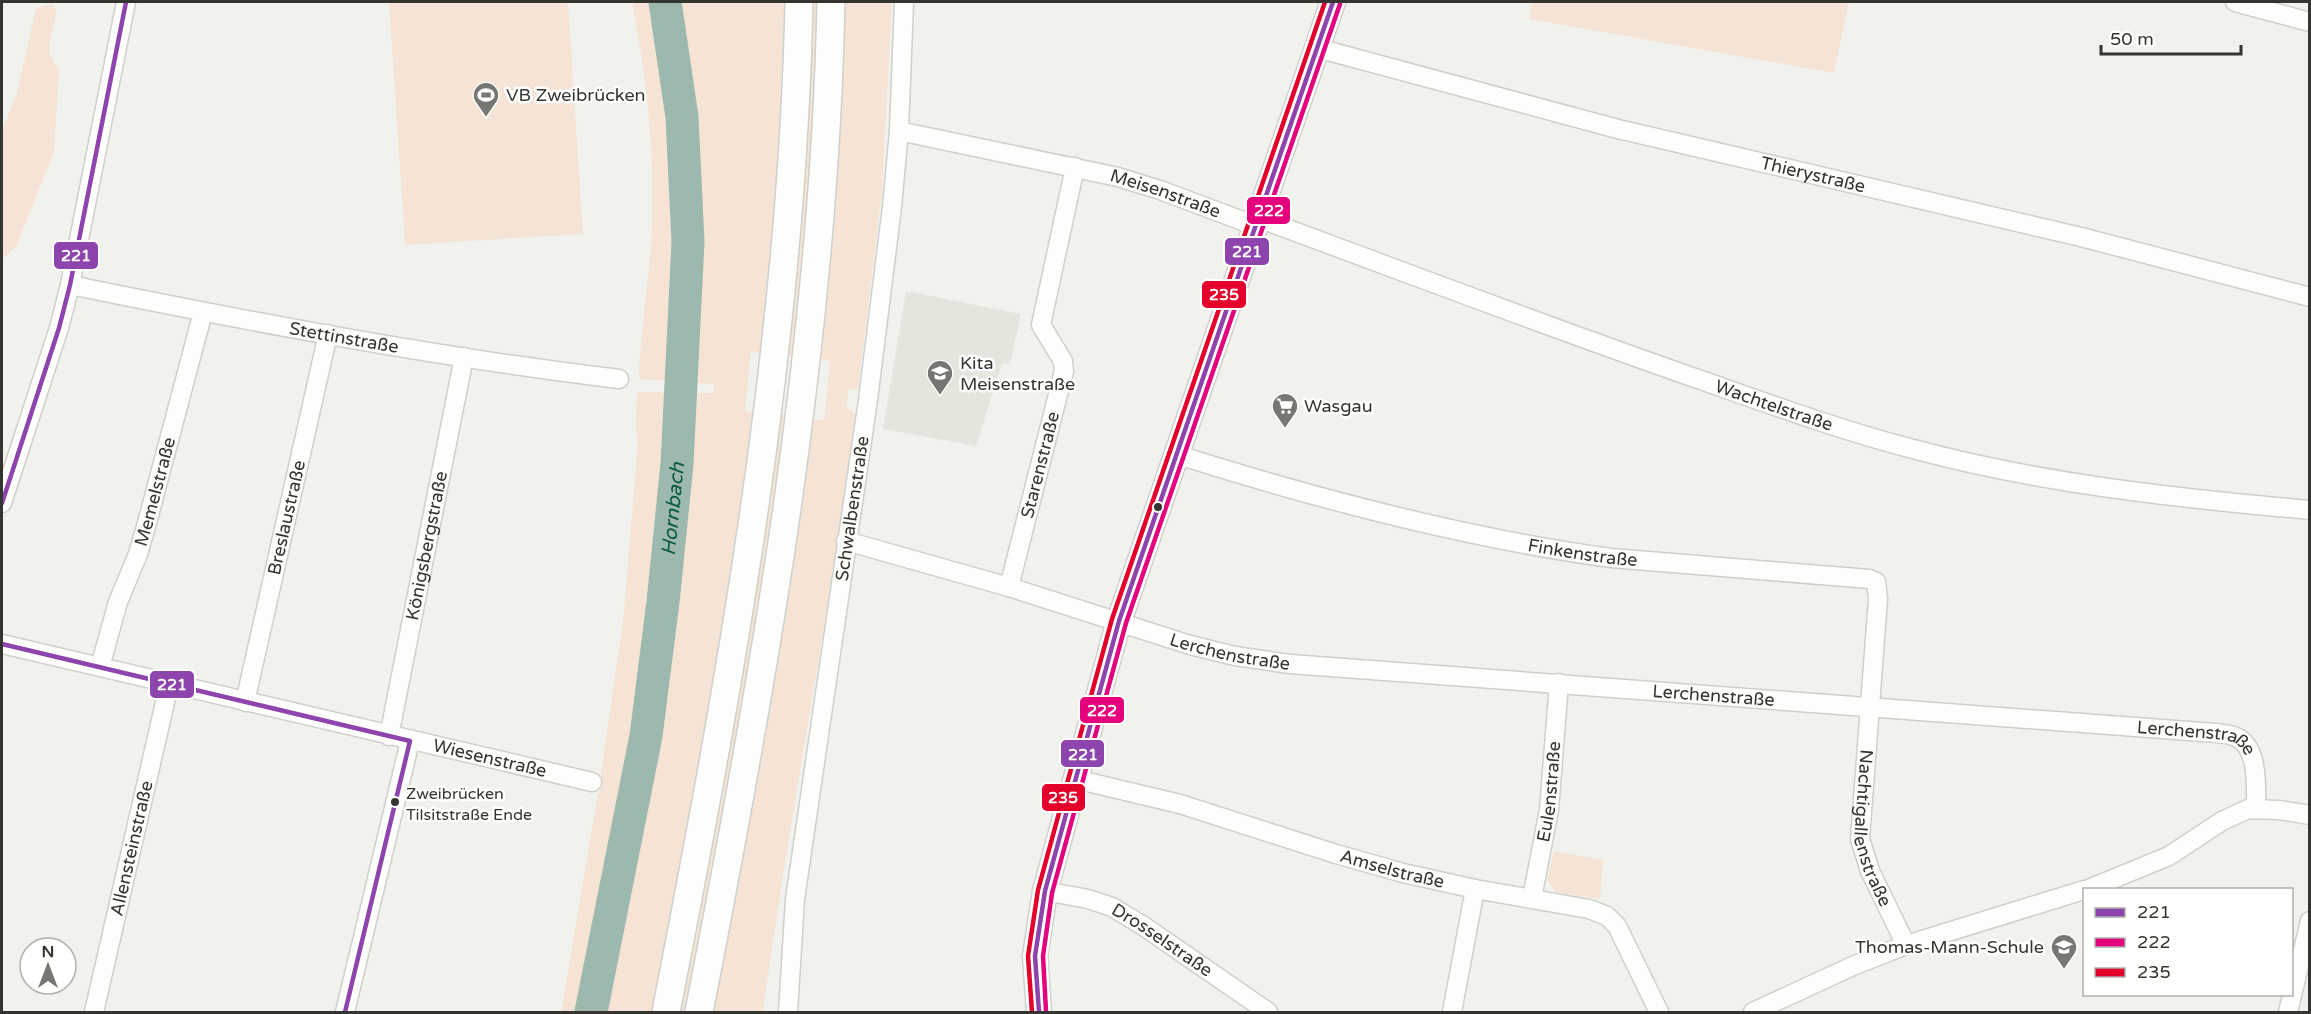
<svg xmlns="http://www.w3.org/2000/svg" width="2311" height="1014" viewBox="0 0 2311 1014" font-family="'Varela Round',sans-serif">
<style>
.built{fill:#e4e5dc}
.green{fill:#f5e4d5;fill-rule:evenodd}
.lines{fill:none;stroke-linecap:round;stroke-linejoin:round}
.river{stroke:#9db9ad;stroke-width:33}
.minor-casing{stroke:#cfcfcc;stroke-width:21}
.major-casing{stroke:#cfcfcc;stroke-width:27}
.highway-casing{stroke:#cfcfcc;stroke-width:30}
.minor{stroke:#fdfdfc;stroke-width:18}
.major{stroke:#fdfdfc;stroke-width:24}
.highway{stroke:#fdfdfc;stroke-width:27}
.bus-1-casing{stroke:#fffffe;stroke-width:9}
.bus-2-casing{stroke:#fffffe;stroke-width:9}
.bus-3-casing{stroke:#fffffe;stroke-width:9}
.bus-1{stroke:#8e44ad;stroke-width:4.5}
.bus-2{stroke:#e5007d;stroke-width:4.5}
.bus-3{stroke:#e4002b;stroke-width:4.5}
.bus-dot{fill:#343431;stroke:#fffffe;stroke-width:2}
.labels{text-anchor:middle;stroke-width:5;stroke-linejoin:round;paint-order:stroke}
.bus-label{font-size:16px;fill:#343431;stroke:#fffffe;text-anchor:start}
.poi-label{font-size:18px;fill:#343431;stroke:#fffffe;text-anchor:start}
.street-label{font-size:18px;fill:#343431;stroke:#fffffe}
.water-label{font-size:20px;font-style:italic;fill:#0c5945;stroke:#fffffe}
.line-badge{stroke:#fffffe;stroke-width:2}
.badge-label{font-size:16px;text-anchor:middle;font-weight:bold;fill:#fff}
</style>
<rect width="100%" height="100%" fill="#f1f2ed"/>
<!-- built -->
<polygon class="built" points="906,291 1021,314 1010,364 1002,363 976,446 883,429"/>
<!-- green -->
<g class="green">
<polygon points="389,2 568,2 583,234 405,245"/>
<path d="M632 2H892L882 192 858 389 848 390 847 407 855 414C830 614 790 812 763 1012H561L599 787 623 621 638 442 636 430 637 392 714 393V384L639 379C640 333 648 288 651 242 656 163 647 80 632 2ZM751 352 830 361 824 420 745 411Z"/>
<polygon points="1532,2 1849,2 1834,73 1529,19"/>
<polygon points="45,5 53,5 57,12 50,39 50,55 59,71 54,152 16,247 2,259 2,130 16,96 36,9"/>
<polygon points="1554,851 1603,860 1600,899 1555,892 1547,879"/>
</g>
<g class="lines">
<!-- river -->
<path class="river" id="s1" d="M591 1012 646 736 663 602 677 464 688 242 682 117 665 2"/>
<!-- minor casing -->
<g class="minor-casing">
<g id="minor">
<polyline points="2235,2 2310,22"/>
<path id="s2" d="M1317 48 1618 129 2081 237 2310 297"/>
<path id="s3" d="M899 131 1118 177 1160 190 1256 226"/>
<path id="s4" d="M1258 218C1405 272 1551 328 1698 379 1769 404 1840 430 1913 449 2043 484 2176 498 2310 510"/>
<path id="s5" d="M70 285C252 322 435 357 619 379"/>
<path id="s6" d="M1175 454C1317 499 1464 538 1611 558L1869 579 1876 582 1878 599 1860 839 1870 871 1906 945"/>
<polyline points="2,503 59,328 70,285 126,2"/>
<path id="s7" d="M846 541 1009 587 1190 645 1235 656 1290 664 2216 733C2222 734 2230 734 2236 737 2259 747 2256 787 2256 808"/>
<path id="s8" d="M1009 587 1064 371 1063 361 1041 325 1075 167"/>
<path id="s9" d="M2 644 592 782"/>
<path id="s10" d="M100 667 118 602 138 554 147 523 203 312"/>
<path id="s11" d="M245 702 328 334"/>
<path id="s12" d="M389 736 464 357"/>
<path id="s13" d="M1075 779 1180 804 1336 854 1403 873 1475 889 1589 909 1607 916 1617 926 1659 1012"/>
<polyline points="2086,890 2169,856 2222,821 2248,809 2279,810 2310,815"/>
<path id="s14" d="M1045 891 1088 899 1112 907 1142 925 1268 1012"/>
<path id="s15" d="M1532 898 1549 810 1559 683"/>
<path id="s16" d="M94 1012 169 685"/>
<polyline points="345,1012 410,741"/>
<path id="s17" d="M788 1012 795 899 868 400 892 207 899 131 904 2"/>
<polyline points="1452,1012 1475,889"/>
<polyline points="1753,1012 1855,965 1906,945 2084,890"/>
<polyline points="2288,1012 2310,921"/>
</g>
</g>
<!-- major casing -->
<g class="major-casing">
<polyline id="major" points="1039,1012 1035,956 1045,891 1119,621 1333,2"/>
</g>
<!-- highway casing -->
<g class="highway-casing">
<g id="highway">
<path d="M666 1012C731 679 792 342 799 2"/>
<path d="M699 1012C764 679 824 343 831 2"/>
</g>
</g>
<!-- minor -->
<use href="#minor" class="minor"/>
<!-- major -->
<use href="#major" class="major"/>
<!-- highway -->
<use href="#highway" class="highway"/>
<!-- bus-1 casing -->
<g class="bus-1-casing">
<g id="bus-1">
<polyline points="2,503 59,328 70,285 126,2"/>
<polyline points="2,644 410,741 345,1012"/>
<polyline points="1039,1012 1035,956 1045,891 1119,621 1333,2"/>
</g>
</g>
<!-- bus-2 casing -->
<g class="bus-2-casing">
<polyline id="bus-2" points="1046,1011 1043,956 1052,893 1126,623 1340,4"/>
</g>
<!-- bus-3 casing -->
<g class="bus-3-casing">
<polyline id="bus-3" points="1032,1012 1028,956 1038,890 1112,619 1325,2"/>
</g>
<!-- bus-1 -->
<use href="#bus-1" class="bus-1"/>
<!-- bus-2 -->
<use href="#bus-2" class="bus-2"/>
<!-- bus-3 -->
<use href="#bus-3" class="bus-3"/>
</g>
<!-- icons -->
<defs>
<g id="stadium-pin" transform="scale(1.35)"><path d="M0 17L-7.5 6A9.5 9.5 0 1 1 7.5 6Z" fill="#767673" stroke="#fffffe"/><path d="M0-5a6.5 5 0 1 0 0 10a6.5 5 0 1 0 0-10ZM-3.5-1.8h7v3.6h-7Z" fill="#fff"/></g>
<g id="school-pin" transform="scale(1.35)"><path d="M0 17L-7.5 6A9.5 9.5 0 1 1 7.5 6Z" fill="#767673" stroke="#fffffe"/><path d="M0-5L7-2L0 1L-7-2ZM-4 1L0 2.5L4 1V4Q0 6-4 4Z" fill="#fff"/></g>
<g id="supermarket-pin" transform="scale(1.35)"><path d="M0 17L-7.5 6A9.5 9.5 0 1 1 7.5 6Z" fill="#767673" stroke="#fffffe"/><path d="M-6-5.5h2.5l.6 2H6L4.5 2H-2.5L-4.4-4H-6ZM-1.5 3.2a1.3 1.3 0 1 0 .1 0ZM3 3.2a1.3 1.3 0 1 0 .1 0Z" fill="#fff"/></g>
</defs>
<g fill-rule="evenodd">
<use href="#stadium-pin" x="486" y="95"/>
<use href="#school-pin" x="940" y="373"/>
<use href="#supermarket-pin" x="1285" y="406"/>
<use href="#school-pin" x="2064" y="947"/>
</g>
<!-- markers -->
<g class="bus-dot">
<circle cx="1158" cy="507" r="5"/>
<circle cx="395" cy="802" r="5"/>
</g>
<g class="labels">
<!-- bus labels -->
<g class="bus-label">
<text x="406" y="799">Zweibrücken<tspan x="406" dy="21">Tilsitstraße Ende</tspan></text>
</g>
<!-- poi labels -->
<g class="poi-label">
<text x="506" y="101">VB Zweibrücken</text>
<text x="960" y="369">Kita<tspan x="960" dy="21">Meisenstraße</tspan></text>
<text x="1304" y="412">Wasgau</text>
<text x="2044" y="953" text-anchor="end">Thomas-Mann-Schule</text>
</g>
<!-- street labels -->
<g class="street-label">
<text dy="6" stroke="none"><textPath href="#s2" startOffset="512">Thierystraße</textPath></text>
<text dy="6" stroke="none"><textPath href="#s3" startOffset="274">Meisenstraße</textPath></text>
<text dy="6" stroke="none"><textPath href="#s5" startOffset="279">Stettinstraße</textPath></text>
<text dy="6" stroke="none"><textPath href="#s4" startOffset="549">Wachtelstraße</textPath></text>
<text dy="6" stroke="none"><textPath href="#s8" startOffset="126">Starenstraße</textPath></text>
<text dy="6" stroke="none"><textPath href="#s10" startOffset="184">Memelstraße</textPath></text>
<text dy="6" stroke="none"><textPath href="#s17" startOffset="508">Schwalbenstraße</textPath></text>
<text dy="6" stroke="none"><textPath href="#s11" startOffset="189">Breslaustraße</textPath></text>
<text dy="6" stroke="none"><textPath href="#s12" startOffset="194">Königsbergstraße</textPath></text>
<text dy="6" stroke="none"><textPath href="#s6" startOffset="420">Finkenstraße</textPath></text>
<text dy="6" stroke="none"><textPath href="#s7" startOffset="400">Lerchenstraße</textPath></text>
<text dy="6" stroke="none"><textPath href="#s7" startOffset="886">Lerchenstraße</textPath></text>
<text dy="6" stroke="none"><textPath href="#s7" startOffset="1372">Lerchenstraße</textPath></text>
<text dy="6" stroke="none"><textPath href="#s9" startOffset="501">Wiesenstraße</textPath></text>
<text dy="6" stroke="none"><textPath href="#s15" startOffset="108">Eulenstraße</textPath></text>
<text dy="6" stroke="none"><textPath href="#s6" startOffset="964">Nachtigallenstraße</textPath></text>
<text dy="6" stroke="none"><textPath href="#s16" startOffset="168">Allensteinstraße</textPath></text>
<text dy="6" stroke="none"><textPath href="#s13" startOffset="330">Amselstraße</textPath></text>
<text dy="6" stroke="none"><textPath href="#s14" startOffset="129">Drosselstraße</textPath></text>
</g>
<!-- water labels -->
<g class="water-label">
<text dy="7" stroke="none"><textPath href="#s1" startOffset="510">Hornbach</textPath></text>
</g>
</g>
<g class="line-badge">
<rect x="1246" y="196" width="45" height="29" rx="6" fill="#e5007d"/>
<rect x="1224" y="237" width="46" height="29" rx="6" fill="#8e44ad"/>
<rect x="53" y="241" width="46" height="29" rx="6" fill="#8e44ad"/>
<rect x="1201" y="280" width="46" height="29" rx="6" fill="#e4002b"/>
<rect x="149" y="670" width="46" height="29" rx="6" fill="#8e44ad"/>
<rect x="1079" y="696" width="46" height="28" rx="6" fill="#e5007d"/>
<rect x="1060" y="739" width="45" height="29" rx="6" fill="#8e44ad"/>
<rect x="1041" y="783" width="45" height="29" rx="6" fill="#e4002b"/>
</g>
<g class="badge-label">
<text x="1269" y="216">222</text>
<text x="1247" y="257">221</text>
<text x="76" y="261">221</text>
<text x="1224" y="300">235</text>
<text x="172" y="690">221</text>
<text x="1102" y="716">222</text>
<text x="1083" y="760">221</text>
<text x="1063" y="803">235</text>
</g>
<!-- border -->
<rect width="2311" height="1014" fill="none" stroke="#343431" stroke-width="6"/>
<!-- legend -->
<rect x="2083" y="888" width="210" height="108" fill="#fffffe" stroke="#aeaeac" stroke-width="1.5"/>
<rect x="2095" y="908" width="30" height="9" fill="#8e44ad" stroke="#aeaeac" stroke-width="1.5"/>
<text x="2137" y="918" font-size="18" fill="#343431">221</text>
<rect x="2095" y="938" width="30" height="9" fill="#e5007d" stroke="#aeaeac" stroke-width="1.5"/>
<text x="2137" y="948" font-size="18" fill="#343431">222</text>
<rect x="2095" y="968" width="30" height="9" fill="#e4002b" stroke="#aeaeac" stroke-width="1.5"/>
<text x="2137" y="978" font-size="18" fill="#343431">235</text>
<!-- north arrow -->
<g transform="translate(48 966)"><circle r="28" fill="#fffffe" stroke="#aeaeac" stroke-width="1.5"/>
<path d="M0-4.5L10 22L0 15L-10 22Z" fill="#767673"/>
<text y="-9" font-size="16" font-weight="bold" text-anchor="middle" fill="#343431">N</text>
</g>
<!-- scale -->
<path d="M2101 45v9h140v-9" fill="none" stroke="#343431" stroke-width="3"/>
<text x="2110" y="45" font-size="18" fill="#343431" stroke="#fffffe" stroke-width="4.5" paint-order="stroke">50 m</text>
</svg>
